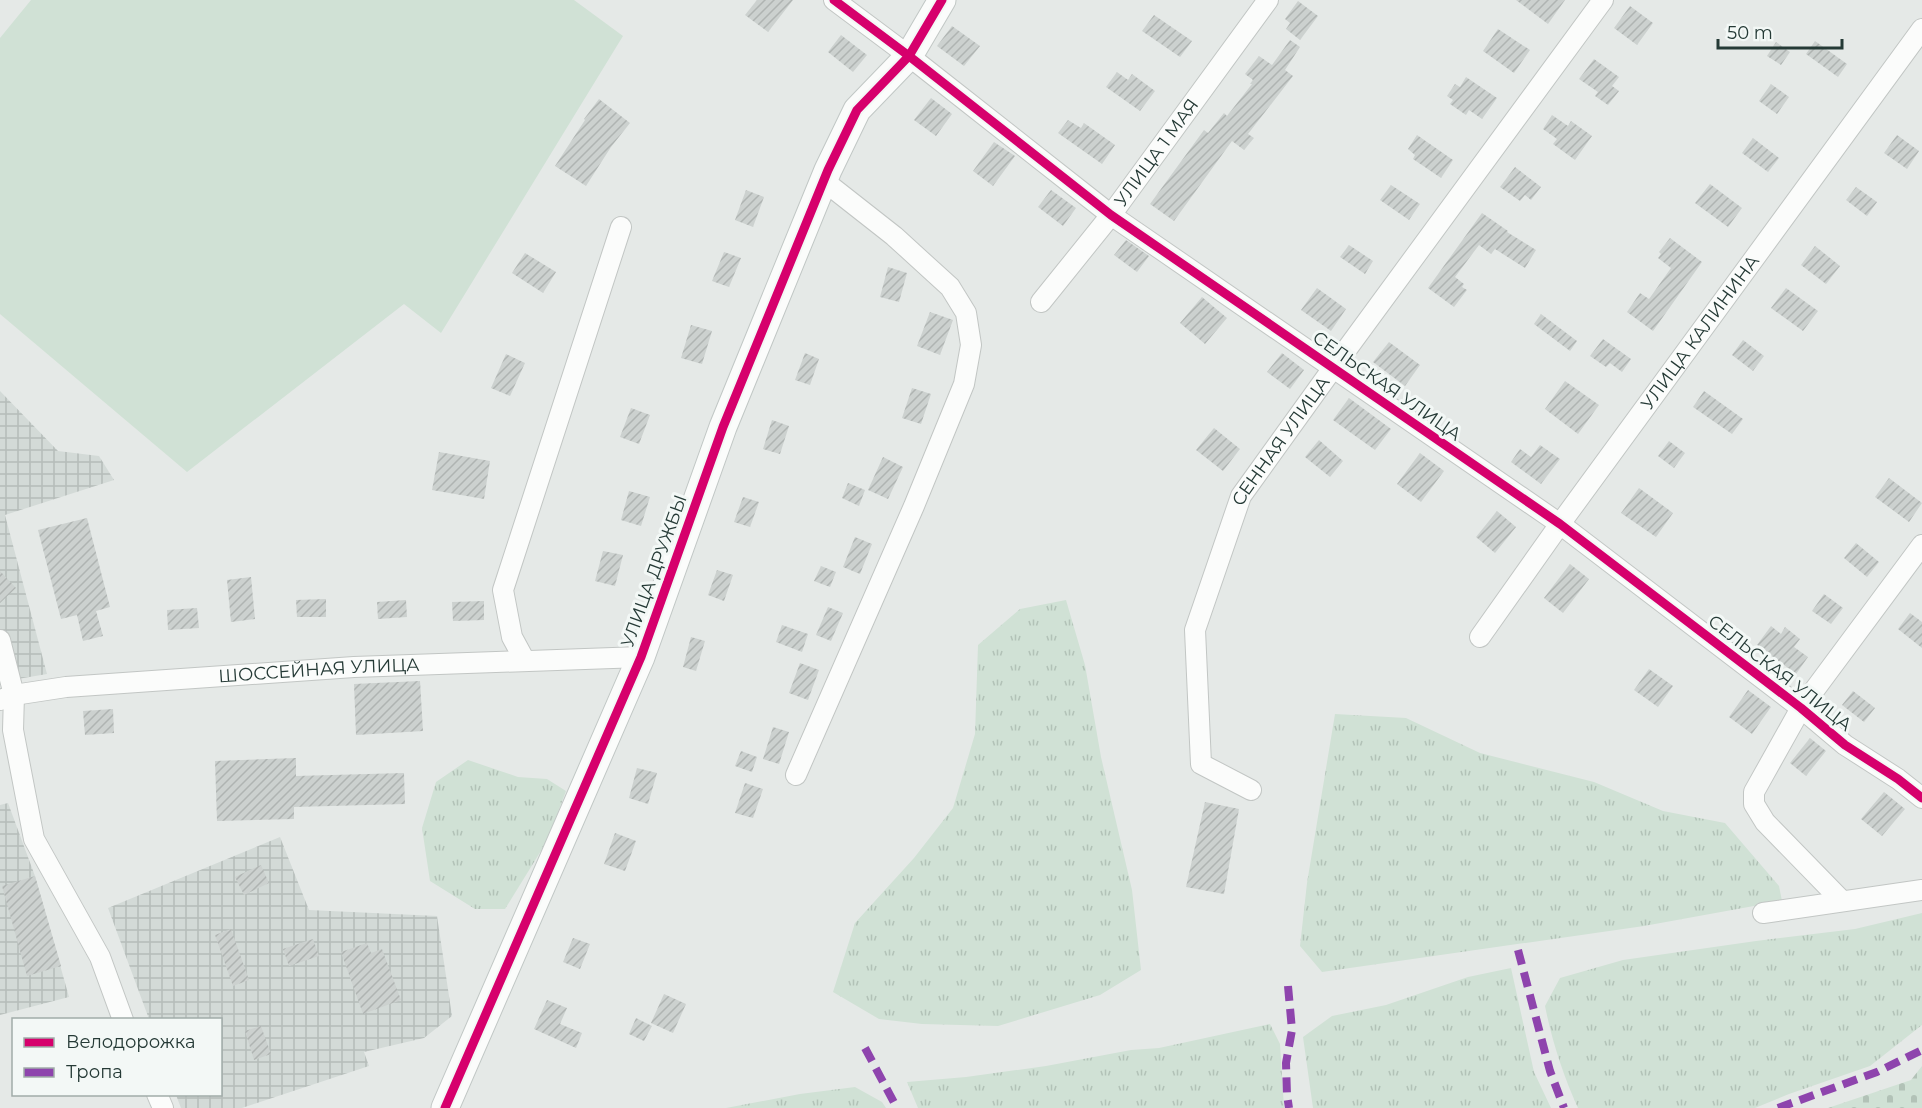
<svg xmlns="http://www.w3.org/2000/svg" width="1922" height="1108" viewBox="0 0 1922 1108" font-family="Montserrat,sans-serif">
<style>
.industrial{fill:url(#industrial-grid)}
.grass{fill:url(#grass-tufts)}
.cemetery{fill:url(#cemetery-stones)}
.garden{fill:#d0e1d5}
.building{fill:url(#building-hatch)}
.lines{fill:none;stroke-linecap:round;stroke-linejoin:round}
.street-casing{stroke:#c2c6c4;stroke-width:22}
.secondary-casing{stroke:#c1c7c5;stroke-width:29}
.street{stroke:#fbfcfb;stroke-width:20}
.secondary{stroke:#fbfcfb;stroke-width:27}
.quiet{stroke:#8e44ad;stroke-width:8;stroke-dasharray:15 8;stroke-linecap:butt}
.cycleway-casing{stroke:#f3f8f6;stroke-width:13}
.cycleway{stroke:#d6006c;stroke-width:9}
.labels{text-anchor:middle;stroke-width:6;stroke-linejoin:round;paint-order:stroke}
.street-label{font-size:18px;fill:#253a36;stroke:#f3f8f6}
</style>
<defs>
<pattern id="industrial-grid" width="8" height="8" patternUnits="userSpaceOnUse" patternTransform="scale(1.5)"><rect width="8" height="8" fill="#d3dad7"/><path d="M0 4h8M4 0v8" fill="none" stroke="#b5bcb9"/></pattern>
<pattern id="grass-tufts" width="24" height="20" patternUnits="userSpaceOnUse" patternTransform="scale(1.5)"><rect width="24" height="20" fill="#d0e1d5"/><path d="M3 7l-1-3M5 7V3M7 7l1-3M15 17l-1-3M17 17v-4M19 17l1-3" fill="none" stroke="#b2c2b7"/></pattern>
<pattern id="cemetery-stones" width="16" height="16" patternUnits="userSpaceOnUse" patternTransform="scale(1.5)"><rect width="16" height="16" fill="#d0e1d5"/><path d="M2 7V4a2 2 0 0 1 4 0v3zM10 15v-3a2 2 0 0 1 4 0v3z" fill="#b2c2b7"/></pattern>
<pattern id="building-hatch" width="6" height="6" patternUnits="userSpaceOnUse" patternTransform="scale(1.5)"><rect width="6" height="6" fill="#ccd1cf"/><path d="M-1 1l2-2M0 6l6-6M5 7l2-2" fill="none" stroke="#afb4b2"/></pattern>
</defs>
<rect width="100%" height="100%" fill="#e5e9e7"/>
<!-- industrial -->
<g class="industrial">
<polygon points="0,391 58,451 99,456 114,480 5,515 47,674 0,682"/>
<polygon points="8,803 35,876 69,997 0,1015 0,805"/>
<polygon points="280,837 309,910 437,916 452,1016 424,1038 364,1052 369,1066 242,1108 181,1108 176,1095 220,1094 220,1020 149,1019 108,908"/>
</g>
<!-- grass -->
<g class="grass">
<polygon points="1066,600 1085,665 1101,757 1132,890 1141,970 1100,995 998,1026 922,1024 879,1019 833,992 855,923 914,858 953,808 975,734 978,645 1020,609"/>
<polygon points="1335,714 1406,718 1480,753 1594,782 1663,811 1725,823 1779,886 1782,901 1644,926 1322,972 1300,946 1307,883"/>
<polygon points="468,760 518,777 547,779 566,791 547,841 505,909 475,909 430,881 422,828 436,782"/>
<path d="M1922 913V1025L1870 1066 1789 1094 1755 1108H1578C1563 1075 1552 1041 1545 1006L1560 978 1623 960 1756 941 1855 929Z"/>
<polygon points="1511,968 1534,1072 1551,1108 1313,1108 1303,1037 1332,1016 1386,1005 1468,977"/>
<polygon points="1270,1024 1280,1044 1284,1108 918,1108 907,1082 966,1077 1046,1066 1131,1050 1159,1048"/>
<polygon points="855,1087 882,1102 886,1108 726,1108 800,1094"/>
</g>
<!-- cemetery -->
<polygon class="cemetery" points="1922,1066 1922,1108 1828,1108 1911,1080"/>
<!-- garden -->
<polygon class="garden" points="31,0 574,0 623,36 441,333 404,304 187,472 0,314 0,38"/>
<!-- building -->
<g class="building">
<polygon points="757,0 793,0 768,32 745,15"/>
<polygon points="1516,0 1565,0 1548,24"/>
<polygon points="1298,1 1318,16 1300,40 1286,29 1290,23 1285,19"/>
<polygon points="1630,6 1653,23 1637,45 1614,28"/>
<polygon points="1154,15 1192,41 1180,57 1142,31"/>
<polygon points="952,26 980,46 964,66 937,46"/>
<polygon points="1498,29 1530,50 1514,73 1483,51"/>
<polygon points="841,35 867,55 853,72 828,52"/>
<polygon points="1290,40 1300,47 1285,70 1293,76 1248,134 1254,138 1244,150 1232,141 1174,221 1150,204 1204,130 1208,133 1224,113 1227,116 1252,84 1250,84 1253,80 1245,74 1259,56 1272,65"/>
<polygon points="1815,41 1847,64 1838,77 1806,54"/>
<polygon points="1776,42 1790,52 1781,65 1767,56"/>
<polygon points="1594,59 1619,77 1612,86 1619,91 1608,105 1595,96 1598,92 1579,79"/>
<polygon points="1117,72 1128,80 1132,74 1155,91 1140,111 1106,87"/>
<polygon points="1466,77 1497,98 1482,119 1469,110 1466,115 1450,104 1453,100 1447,96 1455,84 1460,87"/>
<polygon points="1771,84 1789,97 1777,114 1759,101"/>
<polygon points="931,98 952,114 936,136 914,120"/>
<polygon points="599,99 630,123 611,147 586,186 555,166 585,120 584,119"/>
<polygon points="1552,115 1568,126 1571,121 1592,136 1575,160 1553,144 1557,139 1543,129"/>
<polygon points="1068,120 1081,128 1084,123 1115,145 1102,164 1058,133"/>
<polygon points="1417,135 1453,160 1441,178 1413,159 1415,155 1408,149"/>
<polygon points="1897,135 1919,151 1907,169 1884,153"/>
<polygon points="1753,138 1779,158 1768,172 1742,153"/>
<polygon points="994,142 1015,156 993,186 973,171"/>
<polygon points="1515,167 1541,187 1531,200 1525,195 1520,201 1500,187"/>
<polygon points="1710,184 1742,208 1728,227 1695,203"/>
<polygon points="1391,185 1420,204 1409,220 1380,200"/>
<polygon points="1856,187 1877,202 1867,216 1846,200"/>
<polygon points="746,190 764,197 753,227 735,220"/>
<polygon points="1051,190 1076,208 1063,226 1038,207"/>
<polygon points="1482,213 1508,231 1507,232 1536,250 1525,268 1495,249 1491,254 1479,245 1455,277 1464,284 1462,287 1467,290 1454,307 1428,288"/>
<polygon points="1670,238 1702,262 1653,331 1627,312 1640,293 1649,299 1671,268 1658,258 1661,254 1659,252"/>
<polygon points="1126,240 1149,256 1137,272 1114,255"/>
<polygon points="1349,245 1373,261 1365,274 1340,257"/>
<polygon points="1815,246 1840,266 1826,284 1801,265"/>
<polygon points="724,252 741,258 729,287 712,281"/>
<polygon points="525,253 556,272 543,293 512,273"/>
<polygon points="888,267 907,273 899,302 880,297"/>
<polygon points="1317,288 1346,309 1331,331 1301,310"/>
<polygon points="1786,288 1818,311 1803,331 1771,308"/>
<polygon points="1202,297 1227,318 1205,344 1180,323"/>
<polygon points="930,312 953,320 940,355 917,346"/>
<polygon points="1541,314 1577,341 1570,351 1534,324"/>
<polygon points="691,325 712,331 702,364 681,358"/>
<polygon points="1603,339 1631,359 1622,372 1610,363 1606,367 1590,356"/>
<polygon points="1743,340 1764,356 1753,371 1732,355"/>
<polygon points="1389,342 1420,365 1405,386 1373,362"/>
<polygon points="805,353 819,359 810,385 795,380"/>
<polygon points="1282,353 1304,370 1290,389 1267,372"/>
<polygon points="506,354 525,363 510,396 491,388"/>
<polygon points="1565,381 1599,405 1578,434 1545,409"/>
<polygon points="912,388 931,394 921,424 902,418"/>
<polygon points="1704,391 1743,419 1732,434 1693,407"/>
<polygon points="1349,398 1391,429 1375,450 1333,420"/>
<polygon points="631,408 650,415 639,444 620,437"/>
<polygon points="772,420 789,426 780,454 763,449"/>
<polygon points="1214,428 1240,449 1223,471 1196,450"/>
<polygon points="1319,440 1343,461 1330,477 1305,457"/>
<polygon points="1669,441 1685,453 1674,468 1658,456"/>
<polygon points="1540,445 1560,459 1541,484 1511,462 1520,449 1531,457"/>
<polygon points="439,452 490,461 484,499 432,490"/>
<polygon points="1420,453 1444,471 1421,502 1397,484"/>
<polygon points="883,457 903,467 888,499 868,490"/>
<polygon points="1889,478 1922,503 1909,522 1875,497"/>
<polygon points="848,483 865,490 859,506 842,498"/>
<polygon points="1639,488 1673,513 1656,537 1621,513"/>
<polygon points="629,491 650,497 641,526 621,520"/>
<polygon points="743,497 759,502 750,527 734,522"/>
<polygon points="1497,511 1516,527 1495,553 1476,537"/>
<polygon points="87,518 110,607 96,611 103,636 83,641 77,615 61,619 38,530"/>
<polygon points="855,537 872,544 860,574 843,567"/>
<polygon points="1856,543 1879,562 1867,577 1844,558"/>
<polygon points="603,551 623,555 615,586 595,581"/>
<polygon points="1570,564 1589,579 1563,613 1544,598"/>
<polygon points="821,566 836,572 830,587 814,581"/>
<polygon points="717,570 733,575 724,601 708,595"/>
<polygon points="0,571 16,588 0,603"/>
<polygon points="251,577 255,619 231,622 227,580"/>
<polygon points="1824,594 1843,608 1831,624 1812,611"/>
<polygon points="326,599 326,617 297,617 296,600"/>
<polygon points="406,600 407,617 378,619 377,602"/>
<polygon points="484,601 484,620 453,621 452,602"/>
<polygon points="828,607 843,613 831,641 816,635"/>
<polygon points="197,608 199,628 168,630 167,610"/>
<polygon points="1910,613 1922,622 1922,648 1898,629"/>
<polygon points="782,625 808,634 802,652 776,642"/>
<polygon points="1771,626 1781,634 1785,627 1800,639 1794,647 1808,657 1796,674 1757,645"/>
<polygon points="691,637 705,641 696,671 683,667"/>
<polygon points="800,663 819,670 808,700 789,693"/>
<polygon points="1649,669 1673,686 1658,707 1634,690"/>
<polygon points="420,681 423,731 356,735 354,684"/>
<polygon points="1748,690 1771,707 1752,734 1729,717"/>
<polygon points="1853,691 1875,708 1864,722 1842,705"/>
<polygon points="113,709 114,733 85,735 83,711"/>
<polygon points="773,727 789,732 779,764 763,759"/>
<polygon points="1810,738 1826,751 1806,776 1790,763"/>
<polygon points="741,751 757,757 752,772 735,766"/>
<polygon points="296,758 296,776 404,773 405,804 294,807 294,819 217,821 215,761"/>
<polygon points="637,768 657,773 648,804 629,798"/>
<polygon points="745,783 763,789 753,818 735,813"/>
<polygon points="1884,792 1905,809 1882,836 1861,819"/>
<polygon points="1205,802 1239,809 1224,894 1186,887"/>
<polygon points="615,833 636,841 625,871 604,864"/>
<polygon points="261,865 269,883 244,895 235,877"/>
<polygon points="35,876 61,966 27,976 2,886"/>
<polygon points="231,929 249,980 233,986 215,935"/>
<polygon points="573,938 590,944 580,969 563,962"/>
<polygon points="313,939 319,956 289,966 283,949"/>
<polygon points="367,943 371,953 382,949 401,1000 363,1014 341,952"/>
<polygon points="664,994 686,1004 673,1033 651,1023"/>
<polygon points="547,1000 567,1008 560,1024 582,1033 576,1048 534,1029"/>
<polygon points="636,1018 652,1026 644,1041 629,1034"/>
<polygon points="261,1026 271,1054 254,1060 245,1031"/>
</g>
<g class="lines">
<!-- street casing -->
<g class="street-casing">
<g id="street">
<polyline points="834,0 909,56 1111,215 1560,524 1801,708 1845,745 1898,779 1922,798"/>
<path id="s1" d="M1041 302 1111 215 1268 0"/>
<path id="s2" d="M1480 637 1560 524 1922 29"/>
<polyline points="0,640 14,695 13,730 34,839 100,957 123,1020"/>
<polyline points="525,661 512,637 503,590 621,227"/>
<path id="s3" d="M0 700 14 695 66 687 354 667 641 657"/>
<polyline points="796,775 914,506 964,384 971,345 966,313 950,287 894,236 824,181"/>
<path id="s4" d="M1251 790 1201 764 1195 630 1241 496 1333 368 1603 0"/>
<polyline points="1842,901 1765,822 1754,804 1754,792 1801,708 1922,545"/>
<polyline points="1763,913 1922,890"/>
<polyline points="157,1094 163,1108"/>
</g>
</g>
<!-- secondary casing -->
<g class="secondary-casing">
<polyline id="secondary" points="445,1108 641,657 723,427 828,170 857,110 909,56 942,0"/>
</g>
<!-- street -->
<use href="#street" class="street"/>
<!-- secondary -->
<use href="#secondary" class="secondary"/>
<!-- quiet -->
<g class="quiet">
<polyline points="1518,950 1550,1071 1564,1108"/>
<polyline points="1288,986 1292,1030 1286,1063 1287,1095 1289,1108"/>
<polyline points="865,1048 897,1108"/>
<polyline points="1778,1108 1877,1072 1922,1050"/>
</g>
<!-- cycleway casing -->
<g class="cycleway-casing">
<g id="cycleway">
<polyline points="834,0 909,56 1111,215 1560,524 1801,708 1845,745 1898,779 1922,798"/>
<polyline points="445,1108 641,657 723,427 828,170 857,110 909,56 942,0"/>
</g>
</g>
<!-- cycleway -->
<use href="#cycleway" class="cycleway"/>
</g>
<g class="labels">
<!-- street labels -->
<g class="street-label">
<text dy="6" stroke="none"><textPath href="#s1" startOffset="189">УЛИЦА 1 МАЯ</textPath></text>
<text dy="6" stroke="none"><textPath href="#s2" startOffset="376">УЛИЦА КАЛИНИНА</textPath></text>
<text transform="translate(1387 386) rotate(35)" y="6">СЕЛЬСКАЯ УЛИЦА</text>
<text dy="6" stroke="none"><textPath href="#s4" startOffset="400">СЕННАЯ УЛИЦА</textPath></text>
<text transform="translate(654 571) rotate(-70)" y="6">УЛИЦА ДРУЖБЫ</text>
<text dy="6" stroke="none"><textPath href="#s3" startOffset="321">ШОССЕЙНАЯ УЛИЦА</textPath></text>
<text transform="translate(1780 673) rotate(38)" y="6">СЕЛЬСКАЯ УЛИЦА</text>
</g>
</g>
<!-- legend -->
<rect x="12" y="1018" width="210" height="78" fill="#f3f8f6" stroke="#a1aca9" stroke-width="1.5"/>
<rect x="24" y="1038" width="30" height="9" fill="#d6006c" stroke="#a1aca9" stroke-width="1.5"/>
<text x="66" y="1048" font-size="18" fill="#253a36">Велодорожка</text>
<rect x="24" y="1068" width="30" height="9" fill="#8e44ad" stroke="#a1aca9" stroke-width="1.5"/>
<text x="66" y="1078" font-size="18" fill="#253a36">Тропа</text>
<!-- scale -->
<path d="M1718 39v9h124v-9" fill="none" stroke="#253a36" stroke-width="3"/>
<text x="1727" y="39" font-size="18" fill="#253a36" stroke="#f3f8f6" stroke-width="4.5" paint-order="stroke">50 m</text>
</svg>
